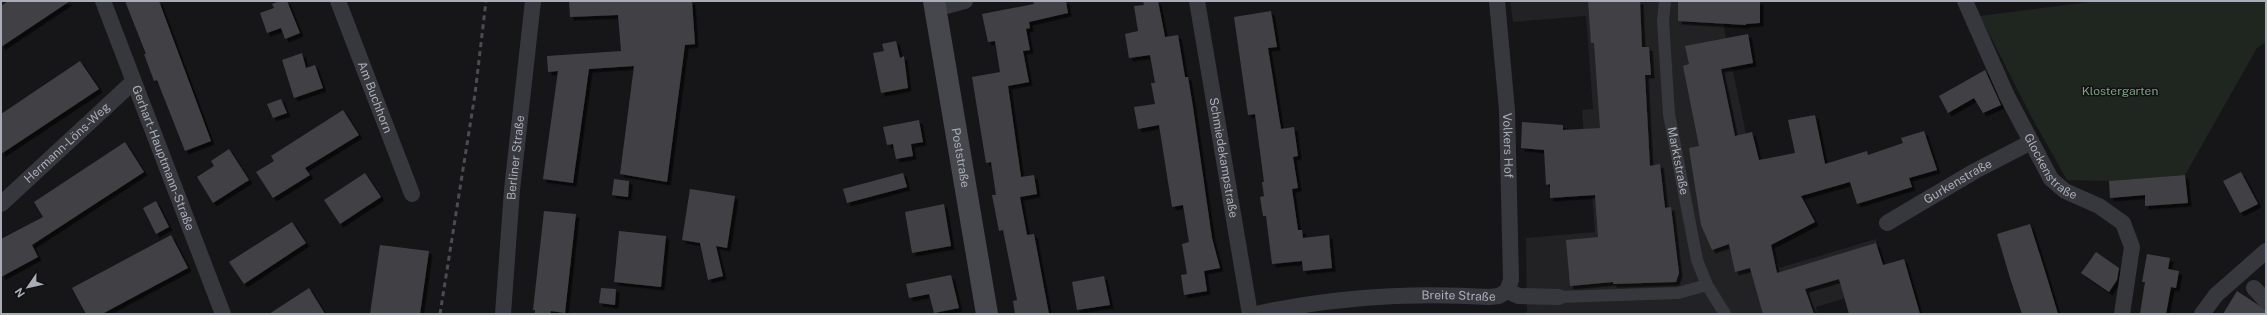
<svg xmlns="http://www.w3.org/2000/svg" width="2267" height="315" viewBox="0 0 2267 315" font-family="'Public Sans',sans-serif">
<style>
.built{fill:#222225}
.green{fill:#1e261f}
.building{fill:#404145;filter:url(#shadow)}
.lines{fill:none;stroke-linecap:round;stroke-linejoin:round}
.pedestrian{stroke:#37383d;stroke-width:12}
.minor{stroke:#37383d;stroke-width:16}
.secondary{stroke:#45474d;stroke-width:22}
.rail{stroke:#4a4c52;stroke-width:3;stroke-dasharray:5 4;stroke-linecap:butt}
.labels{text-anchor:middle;stroke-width:3;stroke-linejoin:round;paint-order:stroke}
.park-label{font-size:12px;fill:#7fa381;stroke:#111113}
.street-label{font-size:12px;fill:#a8adb8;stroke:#111113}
</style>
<defs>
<filter id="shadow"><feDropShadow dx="3.5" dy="3.5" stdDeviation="0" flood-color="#0009"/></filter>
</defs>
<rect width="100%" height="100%" fill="#161618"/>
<!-- built -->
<polygon class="built" points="1510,1 1724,1 1724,28 1762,211 1779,268 1876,239 1879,288 1816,307 1817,314 1527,314 1526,238 1595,232 1590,166 1586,167 1582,110 1593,109 1586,16 1513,22"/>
<!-- green -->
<polygon class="green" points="2097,1 2266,1 2266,42 2257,48 2185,175 2109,181 2067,180 2032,118 1980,16"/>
<!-- building -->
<g class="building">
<polygon points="8,1 70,1 1,47 1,6"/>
<polygon points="125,1 159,1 211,141 185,151 157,80 154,81 144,54 146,54"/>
<polygon points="280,1 287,1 300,33 285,39 281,28 267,33 260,13 274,8 272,4"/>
<polygon points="569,1 692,1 695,44 685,45 667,182 620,174 634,66 589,69 573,183 543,179 558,71 548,72 547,56 621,51 618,15 570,17"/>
<polygon points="1033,1 1066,1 1068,13 1029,22 1030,28 1026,29 1030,50 1023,51 1029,82 1008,86 1021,177 1034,175 1037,194 1020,197 1027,235 1034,234 1049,314 1015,314 1013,301 1017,300 1003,230 999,231 992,195 996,195 991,162 986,163 972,77 1000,72 995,41 988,42 982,14 1034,4"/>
<polygon points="1143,1 1158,1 1165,37 1178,35 1185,77 1188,77 1193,107 1212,238 1220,268 1204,271 1207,291 1184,295 1181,275 1187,274 1182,244 1189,242 1183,205 1172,207 1159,125 1138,129 1134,107 1155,104 1151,83 1155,83 1150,55 1129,58 1125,34 1138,31 1134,6 1144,5"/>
<polygon points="1588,1 1640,1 1642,47 1649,47 1651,75 1645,75 1650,166 1660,164 1665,208 1671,207 1679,273 1676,282 1613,284 1613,282 1570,286 1566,240 1598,237 1595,195 1550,198 1550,184 1546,185 1544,150 1521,148 1522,122 1563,125 1563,130 1600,128 1594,43 1591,43"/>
<polygon points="1678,1 1760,1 1760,23 1746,24 1746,25 1678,21"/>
<polygon points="1271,11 1277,47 1268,48 1281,129 1294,127 1298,156 1293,157 1298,188 1292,189 1298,230 1302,230 1303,238 1329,235 1332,268 1303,271 1302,261 1272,264 1266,216 1263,216 1260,197 1264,196 1262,182 1264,182 1255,114 1248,115 1234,17"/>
<polygon points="1748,34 1753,63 1721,69 1735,136 1752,132 1759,160 1795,153 1788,120 1815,115 1825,164 1867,151 1868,155 1903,143 1901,138 1924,131 1937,170 1909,178 1912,187 1857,204 1850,182 1801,196 1815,222 1771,245 1777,273 1876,243 1883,265 1904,259 1920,314 1849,314 1839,279 1805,289 1814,314 1763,314 1750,268 1735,272 1729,244 1712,250 1701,225 1689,148 1699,146 1683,66 1689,64 1685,46"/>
<polygon points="896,41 900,58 904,56 908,88 881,93 873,53 884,51 882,44"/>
<polygon points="302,53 306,68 315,65 323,88 294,98 282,60"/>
<polygon points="80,61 99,89 1,154 1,114"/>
<polygon points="1985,70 2001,105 1983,113 1974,98 1948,113 1939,96"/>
<polygon points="281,99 287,113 273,118 267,104"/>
<polygon points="343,110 359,135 305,168 310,175 273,198 256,172 274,161 271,156"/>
<polygon points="919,120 923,142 911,144 913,156 896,159 893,144 887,145 883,127"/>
<polygon points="125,142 144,172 32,245 38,257 1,277 1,239 43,217 34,202"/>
<polygon points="229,149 249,180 213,203 197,177 214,166 211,161"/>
<polygon points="2241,172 2258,204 2240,213 2223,181"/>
<polygon points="365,173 381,197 340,224 324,200"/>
<polygon points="903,173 907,187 847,203 843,189"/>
<polygon points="2185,175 2188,203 2145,206 2145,195 2110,198 2109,181"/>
<polygon points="614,179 629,181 628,197 612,195"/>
<polygon points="690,189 735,196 727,248 716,246 723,276 708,280 700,243 682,240"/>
<polygon points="156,201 169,227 156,234 143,208"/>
<polygon points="944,204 951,246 912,253 905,212"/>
<polygon points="544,211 576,214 565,313 551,311 550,314 535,314 535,310 533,310"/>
<polygon points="292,222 306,243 244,284 229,262"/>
<polygon points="2030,224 2044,268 2058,314 2022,314 2010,278 1997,234"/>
<polygon points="619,231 666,236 661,287 614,282"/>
<polygon points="171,235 188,268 102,314 86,314 72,288"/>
<polygon points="380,245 429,251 420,314 370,314"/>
<polygon points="2096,252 2119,268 2117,280 2109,292 2081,273"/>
<polygon points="2147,254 2170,258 2168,269 2179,271 2176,288 2171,287 2166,314 2140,314 2145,282 2142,282"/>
<polygon points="951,275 959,308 934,313 929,294 909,298 906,284"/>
<polygon points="1104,276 1110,305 1077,310 1072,282"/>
<polygon points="309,288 325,314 269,314"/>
<polygon points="601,288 616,289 615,305 599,303"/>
<polygon points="2237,291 2266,310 2266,314 2223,314"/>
</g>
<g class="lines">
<!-- pedestrian -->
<g class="pedestrian">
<path id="s1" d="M1665 1 1663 21 1669 114 1697 260 1707 285 1725 314"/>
<polyline points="1559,297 1678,293 1707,285"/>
</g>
<!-- minor -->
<g class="minor">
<path id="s2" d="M103 1 223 314"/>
<path id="s3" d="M338 1 412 194"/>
<path id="s4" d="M1197 1 1250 314"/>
<path id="s5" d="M1497 1 1507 110 1511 280 1507 291"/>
<path id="s6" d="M1965 1 2007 96 2051 179 2065 191 2099 206 2123 223 2132 247 2122 314"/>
<polyline points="935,9 965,1"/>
<path id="s7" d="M1 204 133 82"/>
<path id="s8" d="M1887 223 1975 171 2031 142"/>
<polyline points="2254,288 2266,301"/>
<polyline points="1507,291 1519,296 1559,297"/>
<path id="s9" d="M503 314 512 190 533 1"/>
<path id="s10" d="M1256 314C1332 297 1411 292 1489 297L1499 296 1507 291"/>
<polyline points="2202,314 2216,295 2266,251"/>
</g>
<!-- secondary -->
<path class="secondary" id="s11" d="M934 1 987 314"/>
<!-- rail -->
<polyline class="rail" points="440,314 475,94 486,1"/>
</g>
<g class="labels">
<!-- park labels -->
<g class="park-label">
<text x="2120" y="95">Klostergarten</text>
</g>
<!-- street labels -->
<g class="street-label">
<text dy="4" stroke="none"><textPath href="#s3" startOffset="103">Am Buchhorn</textPath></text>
<text dy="4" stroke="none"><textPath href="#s7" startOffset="90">Hermann-Löns-Weg</textPath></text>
<text dy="4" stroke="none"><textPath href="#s5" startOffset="145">Volkers Hof</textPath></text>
<text dy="4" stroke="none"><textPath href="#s9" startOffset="157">Berliner Straße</textPath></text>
<text dy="4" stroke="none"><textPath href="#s2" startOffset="168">Gerhart-Hauptmann-Straße</textPath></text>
<text dy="4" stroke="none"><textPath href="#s11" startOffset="159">Poststraße</textPath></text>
<text dy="4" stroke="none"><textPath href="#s4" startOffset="159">Schmiedekampstraße</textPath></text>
<text dy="4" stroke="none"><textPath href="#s1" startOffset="161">Marktstraße</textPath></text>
<text dy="4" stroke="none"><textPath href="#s6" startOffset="188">Glockenstraße</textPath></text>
<text dy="4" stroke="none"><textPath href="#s8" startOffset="82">Gurkenstraße</textPath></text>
<text dy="4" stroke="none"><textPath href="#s10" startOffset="204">Breite Straße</textPath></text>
</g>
</g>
<!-- border -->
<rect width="2267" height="315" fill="none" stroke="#a8adb8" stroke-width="4"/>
<!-- north arrow -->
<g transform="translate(28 287) rotate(236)" stroke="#111113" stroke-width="3" paint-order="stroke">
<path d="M0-3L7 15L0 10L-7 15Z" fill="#a8adb8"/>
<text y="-6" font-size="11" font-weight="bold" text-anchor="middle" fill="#a8adb8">N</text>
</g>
</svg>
